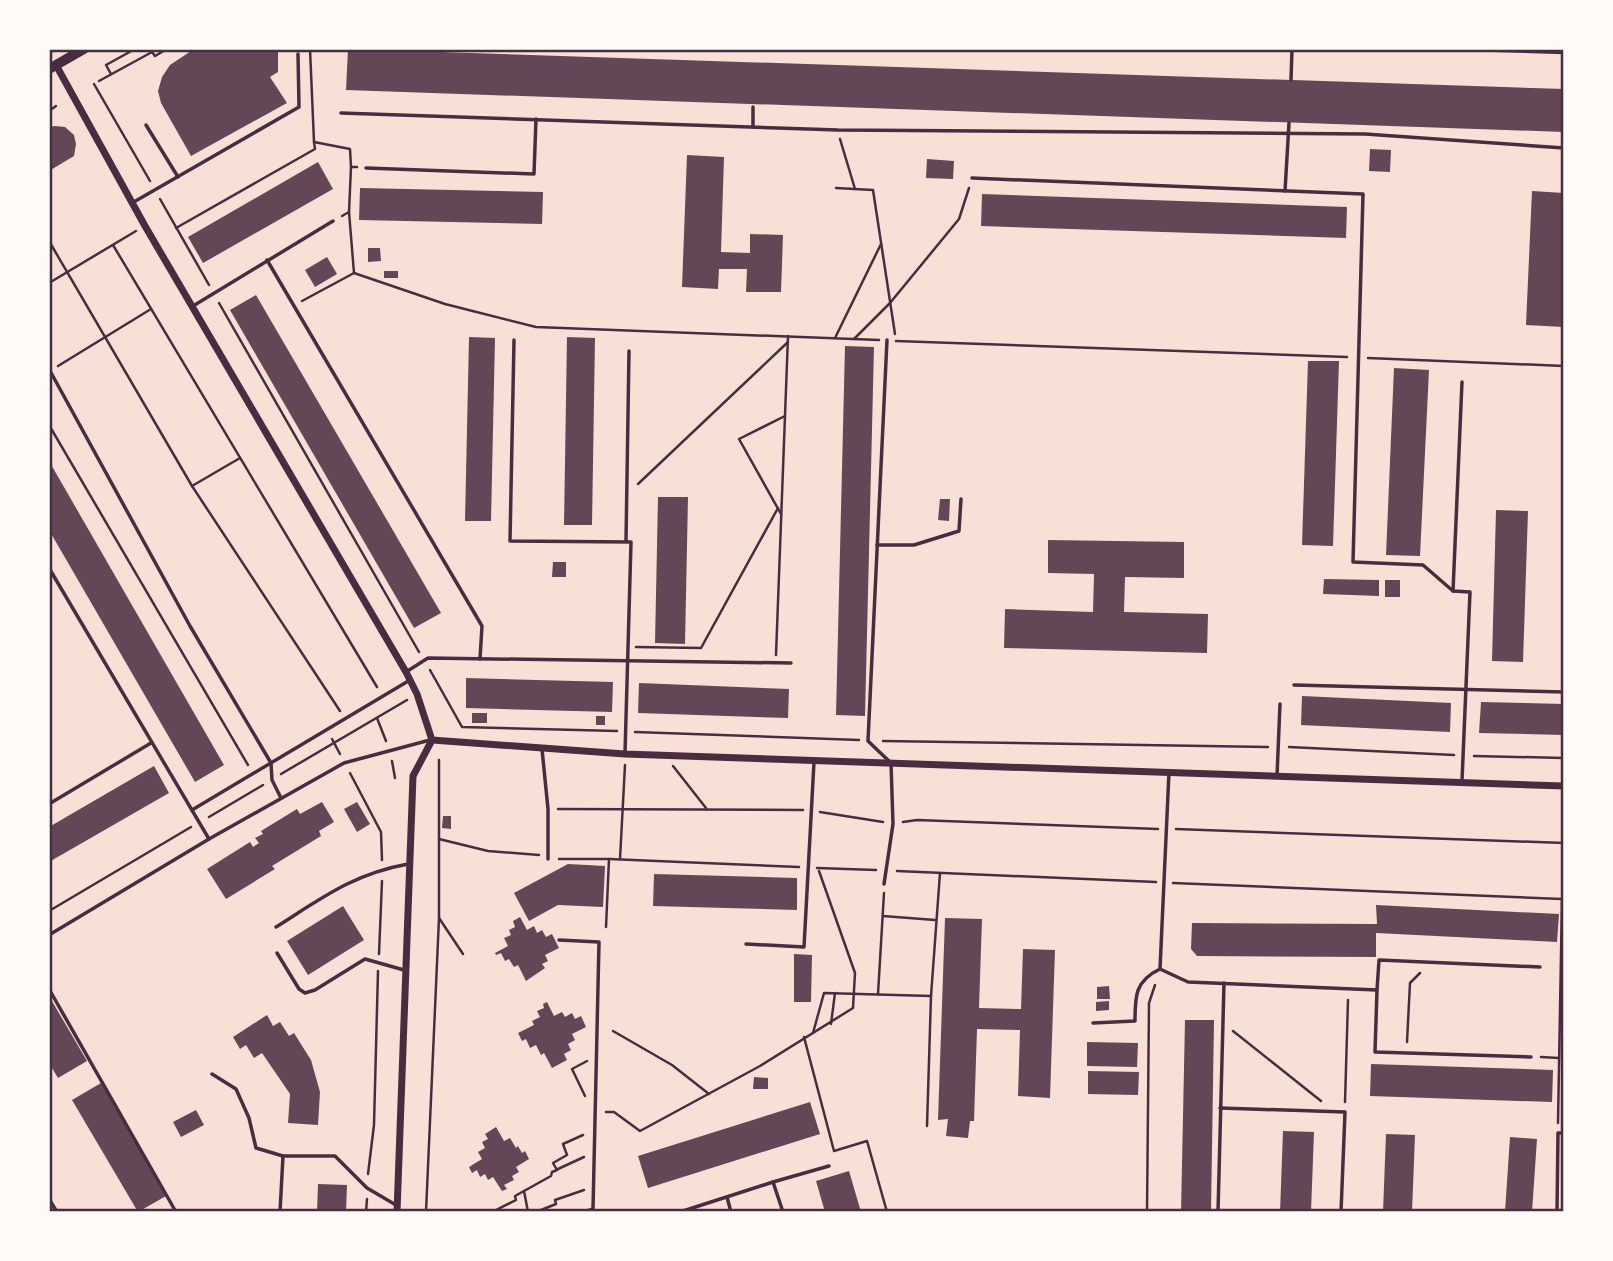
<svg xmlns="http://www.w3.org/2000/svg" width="1613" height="1261" viewBox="0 0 1613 1261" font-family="'Sofia Sans Condensed',sans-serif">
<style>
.building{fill:#644757}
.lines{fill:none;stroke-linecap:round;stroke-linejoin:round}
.path{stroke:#4a2c40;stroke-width:2.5}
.service{stroke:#4a2c40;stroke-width:3.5}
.minor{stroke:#4a2c40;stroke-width:7}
.primary{stroke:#4a2c40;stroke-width:10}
.neatline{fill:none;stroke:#4a2c40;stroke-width:2.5}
</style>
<rect width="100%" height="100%" fill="#f7e1d7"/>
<!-- building -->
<g class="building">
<polygon points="194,49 278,49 278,72 270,77 287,103 191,156 161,103 158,91 162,77 170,65"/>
<polygon points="348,49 1564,89 1564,132 346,90"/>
<polygon points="55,126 65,127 74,135 76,144 74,156 49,171 49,127"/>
<polygon points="1370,149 1391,150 1390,172 1369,171"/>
<polygon points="687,155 724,157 721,252 750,253 750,234 783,235 781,292 746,292 747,269 719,269 718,289 682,287"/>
<polygon points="927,159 954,161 953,179 926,178"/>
<polygon points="318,162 333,189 203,263 188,237"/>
<polygon points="360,188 543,192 542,224 359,220"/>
<polygon points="1532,191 1564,193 1564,327 1526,325"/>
<polygon points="982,194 1347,207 1346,238 981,226"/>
<polygon points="368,248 380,248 381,261 368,262"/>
<polygon points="327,257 337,274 315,287 305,270"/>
<rect x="384" y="271" width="14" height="7"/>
<polygon points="256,295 441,613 414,628 230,310"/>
<polygon points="469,337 495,338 491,521 465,521"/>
<polygon points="567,337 595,338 592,525 564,525"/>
<polygon points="845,346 874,347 865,716 836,715"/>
<polygon points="1308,361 1339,361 1333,546 1302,545"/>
<polygon points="1394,368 1429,370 1420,556 1386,555"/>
<polygon points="49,461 224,765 195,782 49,530"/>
<polygon points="658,497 688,497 685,644 655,643"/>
<polygon points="940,499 950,499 949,521 938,520"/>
<polygon points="1496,510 1528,511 1523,662 1492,661"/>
<polygon points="1048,540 1184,542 1184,578 1125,577 1124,612 1208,614 1207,653 1004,648 1005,609 1093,612 1094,574 1048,573"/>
<polygon points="553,562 566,562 566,577 552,577"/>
<polygon points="1324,579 1379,580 1379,596 1323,594"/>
<rect x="1385" y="580" width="15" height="17"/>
<polygon points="466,678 613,682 612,712 466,708"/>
<polygon points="639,683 789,689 788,718 638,713"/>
<polygon points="1302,696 1451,703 1450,732 1301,725"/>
<polygon points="1481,702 1564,704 1564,735 1479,733"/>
<rect x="472" y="713" width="15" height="10"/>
<rect x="596" y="716" width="9" height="9"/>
<polygon points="154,766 169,793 49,862 49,827"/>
<polygon points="322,802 334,822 319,831 321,836 272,866 275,869 226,899 207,869 250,842 253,847 259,843 255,838 263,834 261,831 297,809 300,814"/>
<polygon points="357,802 370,824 357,832 344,809"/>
<polygon points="443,816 451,816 451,829 442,828"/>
<polygon points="568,864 605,866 603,907 558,905 529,921 514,893"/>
<polygon points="654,874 797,878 797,910 653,906"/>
<polygon points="1376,905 1559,914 1557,942 1376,933 1376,957 1197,956 1191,949 1192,923 1377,924"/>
<polygon points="343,906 364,940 308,975 287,941"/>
<polygon points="520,917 527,930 534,926 537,933 542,930 546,937 552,934 559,948 545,955 548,961 542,964 545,968 526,981 518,965 514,967 509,959 505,961 501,953 496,955 495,953 508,946 504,938 511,935 509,930 515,927 513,921"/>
<polygon points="945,918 982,919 979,1008 1021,1009 1023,949 1055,950 1050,1098 1018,1096 1020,1030 977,1029 974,1121 970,1121 968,1138 946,1136 948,1119 938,1120"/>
<polygon points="794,954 812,955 811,1002 794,1002"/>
<polygon points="1109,986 1110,999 1097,999 1097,987"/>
<polygon points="49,996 87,1061 58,1078 49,1063"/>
<polygon points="1109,1001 1109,1010 1096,1011 1096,1002"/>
<polygon points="547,1002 554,1016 562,1012 565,1017 572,1013 575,1019 581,1016 586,1027 572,1034 575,1040 568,1044 571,1050 564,1054 567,1060 552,1068 544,1053 541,1055 536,1045 530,1048 526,1039 522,1041 518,1033 534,1025 532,1021 540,1017 537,1011 544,1008 543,1004"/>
<polygon points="267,1015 273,1026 280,1022 289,1036 294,1033 311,1060 320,1092 318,1125 288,1123 290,1094 262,1053 254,1058 246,1045 240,1049 233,1037"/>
<polygon points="1185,1020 1214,1020 1211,1212 1181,1212"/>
<polygon points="1087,1042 1138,1043 1137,1067 1087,1066"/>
<polygon points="1371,1064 1553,1070 1552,1102 1370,1096"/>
<polygon points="1088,1071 1139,1072 1138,1095 1088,1094"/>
<polygon points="754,1077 768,1078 768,1089 753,1089"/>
<polygon points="101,1083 166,1196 138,1212 72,1100"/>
<polygon points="810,1102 820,1134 648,1188 638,1156"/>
<polygon points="196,1110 204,1125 181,1137 173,1122"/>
<polygon points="496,1127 504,1141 510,1138 516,1148 518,1146 522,1153 525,1151 529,1159 516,1167 519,1172 512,1176 514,1180 504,1185 507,1189 502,1191 493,1177 488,1180 485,1174 480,1177 477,1170 472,1173 469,1167 482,1159 478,1152 485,1148 482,1142 488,1139 485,1134"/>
<polygon points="1283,1131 1314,1132 1311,1212 1280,1212"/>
<polygon points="1386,1134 1415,1135 1412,1212 1383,1212"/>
<polygon points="1510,1137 1537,1139 1532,1212 1505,1212"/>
<polygon points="849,1171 861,1212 825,1212 816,1181"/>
<polygon points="318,1184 347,1185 346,1212 317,1212"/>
</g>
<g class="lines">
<!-- path -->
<g class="path">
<polyline points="310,49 314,142 350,149 351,167"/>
<polyline points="1433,49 1564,53"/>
<polyline points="111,74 106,65 135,49"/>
<polyline points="99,81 152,52 155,56 167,49"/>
<polyline points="94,84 150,181"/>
<polyline points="49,111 56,106"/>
<polyline points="840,139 855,189"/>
<polyline points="836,188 873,190 895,334"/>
<polyline points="160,199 209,285"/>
<polyline points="349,212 354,273"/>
<polyline points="342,216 349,212 351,167 357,167"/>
<polyline points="176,228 315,149 314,142"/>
<polyline points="49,241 192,486 340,711"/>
<polyline points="113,245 377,687"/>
<polyline points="49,283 136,231"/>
<polyline points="302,301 354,273 445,304 536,327 879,340"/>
<polyline points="219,303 419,652"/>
<polyline points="835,338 881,244"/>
<polyline points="854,339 890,303 959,219 969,188"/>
<polyline points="896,341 1347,357"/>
<polyline points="1368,358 1564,366"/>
<polyline points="58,366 151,309"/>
<polyline points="49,425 248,765"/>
<polyline points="638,484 788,342"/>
<polyline points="192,486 240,458"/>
<polyline points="781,514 739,439 785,416"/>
<polyline points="636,647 701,648 778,508"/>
<polyline points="776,655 788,336"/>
<polyline points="430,670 462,727 617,731"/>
<polyline points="377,718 386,741"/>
<polyline points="635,732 859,740"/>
<polyline points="332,739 340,754"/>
<polyline points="883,741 1268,747"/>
<polyline points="1289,747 1454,755"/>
<polyline points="1474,756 1564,758"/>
<polyline points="392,761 395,778"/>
<polyline points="673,766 706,808"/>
<polyline points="350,773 381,832 382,860"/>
<polyline points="281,774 407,700"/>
<polyline points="558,809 803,810"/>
<polyline points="820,812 883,822"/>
<polyline points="209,817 263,785"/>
<polyline points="903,822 917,820 1158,829"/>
<polyline points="1176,829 1564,843"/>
<polyline points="439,839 488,851 539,855"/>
<polyline points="559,859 609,859 606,927"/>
<polyline points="609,859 799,867"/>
<polyline points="620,859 625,765"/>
<polyline points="817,868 876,870"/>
<polyline points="897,871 1156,882"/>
<polyline points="1173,883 1562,899"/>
<polyline points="49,911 191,827"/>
<polyline points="883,916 935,920"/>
<polyline points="439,918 463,954"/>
<polyline points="379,954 382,881"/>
<polyline points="878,994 884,893"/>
<polyline points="931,996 940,873"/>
<polyline points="831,1024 835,993"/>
<polyline points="613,1031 672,1065 709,1094"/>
<polyline points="1233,1031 1321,1101"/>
<polyline points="813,1033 824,993 931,996 927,1126"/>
<polyline points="804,1037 834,1151 867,1141 887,1212"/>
<polyline points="1407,1042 1410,983 1420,973"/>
<polyline points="1541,1057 1559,1058"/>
<polyline points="585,1096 572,1069 587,1061"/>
<polyline points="1345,1102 1348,1000"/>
<polyline points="606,1112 614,1112 640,1131 760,1066 853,1008 855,973 819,871"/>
<polyline points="1558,1123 1562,899 1564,899"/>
<polyline points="558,1169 584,1157"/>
<polyline points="368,1174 374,1125 378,971"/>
<polyline points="524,1191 528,1212"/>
<polyline points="366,1212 367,1199"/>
<polyline points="426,1212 439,918 439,760"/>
<polyline points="492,1212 516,1200 515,1196 551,1176 552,1172 557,1170 553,1163 567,1155 563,1144 583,1135"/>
<polyline points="536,1212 556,1204 555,1200 584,1190"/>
<polyline points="1147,1212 1149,1003 1155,985"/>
</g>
<!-- service -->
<g class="service">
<polyline points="754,50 754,49"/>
<polyline points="1291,80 1292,49"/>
<polyline points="753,107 753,127"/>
<polyline points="341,113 838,130 1365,134 1564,148"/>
<polyline points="146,125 178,177"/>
<polyline points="366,168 534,174 536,119"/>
<polyline points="972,178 1363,194 1353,562 1423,565 1453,591"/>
<polyline points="1285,191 1289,123"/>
<polyline points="132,203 299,107 298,54"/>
<polyline points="267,260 482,626 480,659"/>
<polyline points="193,306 333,221"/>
<polyline points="514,340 510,541 631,542 625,753"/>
<polyline points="49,369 190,626 271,763 272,780 281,798"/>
<polyline points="626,541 629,351"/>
<polyline points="877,545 914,545 959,531 961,499"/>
<polyline points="49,568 209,839"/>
<polyline points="406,672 428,658 791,663"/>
<polyline points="1294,685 1564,692"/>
<polyline points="542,749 548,809 548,859"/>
<polyline points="1169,772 1160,969 1188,982 1377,990 1379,960 1540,967"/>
<polyline points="1277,776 1280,704"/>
<polyline points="1462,781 1470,592 1453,591 1462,382"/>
<polyline points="49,804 151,743"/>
<polyline points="192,810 410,680"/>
<polyline points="884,884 893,824 891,763 868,741 887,340"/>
<path d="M276 927C322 898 353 874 408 864"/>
<polyline points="49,935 209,839 344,763 430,740"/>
<polyline points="559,940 599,942 593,1209 584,1212"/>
<polyline points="746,944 804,947 814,762"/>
<polyline points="277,953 299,989 305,993 315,990 365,959 404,970"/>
<polyline points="49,989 176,1212"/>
<polyline points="1377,990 1375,1052 1531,1057"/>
<path d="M1093 1023 1135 1021C1135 996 1135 981 1160 969"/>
<polyline points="212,1074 236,1089 249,1118 256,1148 283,1156 280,1212"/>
<polyline points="1220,1108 1345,1112 1341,1212"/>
<polyline points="283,1156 335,1156 367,1188 396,1205"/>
<polyline points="773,1182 829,1166"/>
<polyline points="727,1197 731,1212"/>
<polyline points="49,1199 57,1212"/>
<polyline points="680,1212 773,1182 783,1212"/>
<polyline points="1218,1212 1224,983"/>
<polyline points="1557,1212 1558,1133 1564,1133"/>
</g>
<!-- minor -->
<g class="minor">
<polyline points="56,65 145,226 406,672 417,694 432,740 625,754 1564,786"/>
<polyline points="397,1212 413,776 432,740"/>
</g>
<!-- primary -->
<polyline class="primary" points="49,69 84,49"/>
</g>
<!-- border -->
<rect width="1613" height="1261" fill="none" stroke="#fffaf5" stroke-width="102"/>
<rect x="51" y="51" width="1511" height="1159" class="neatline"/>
</svg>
